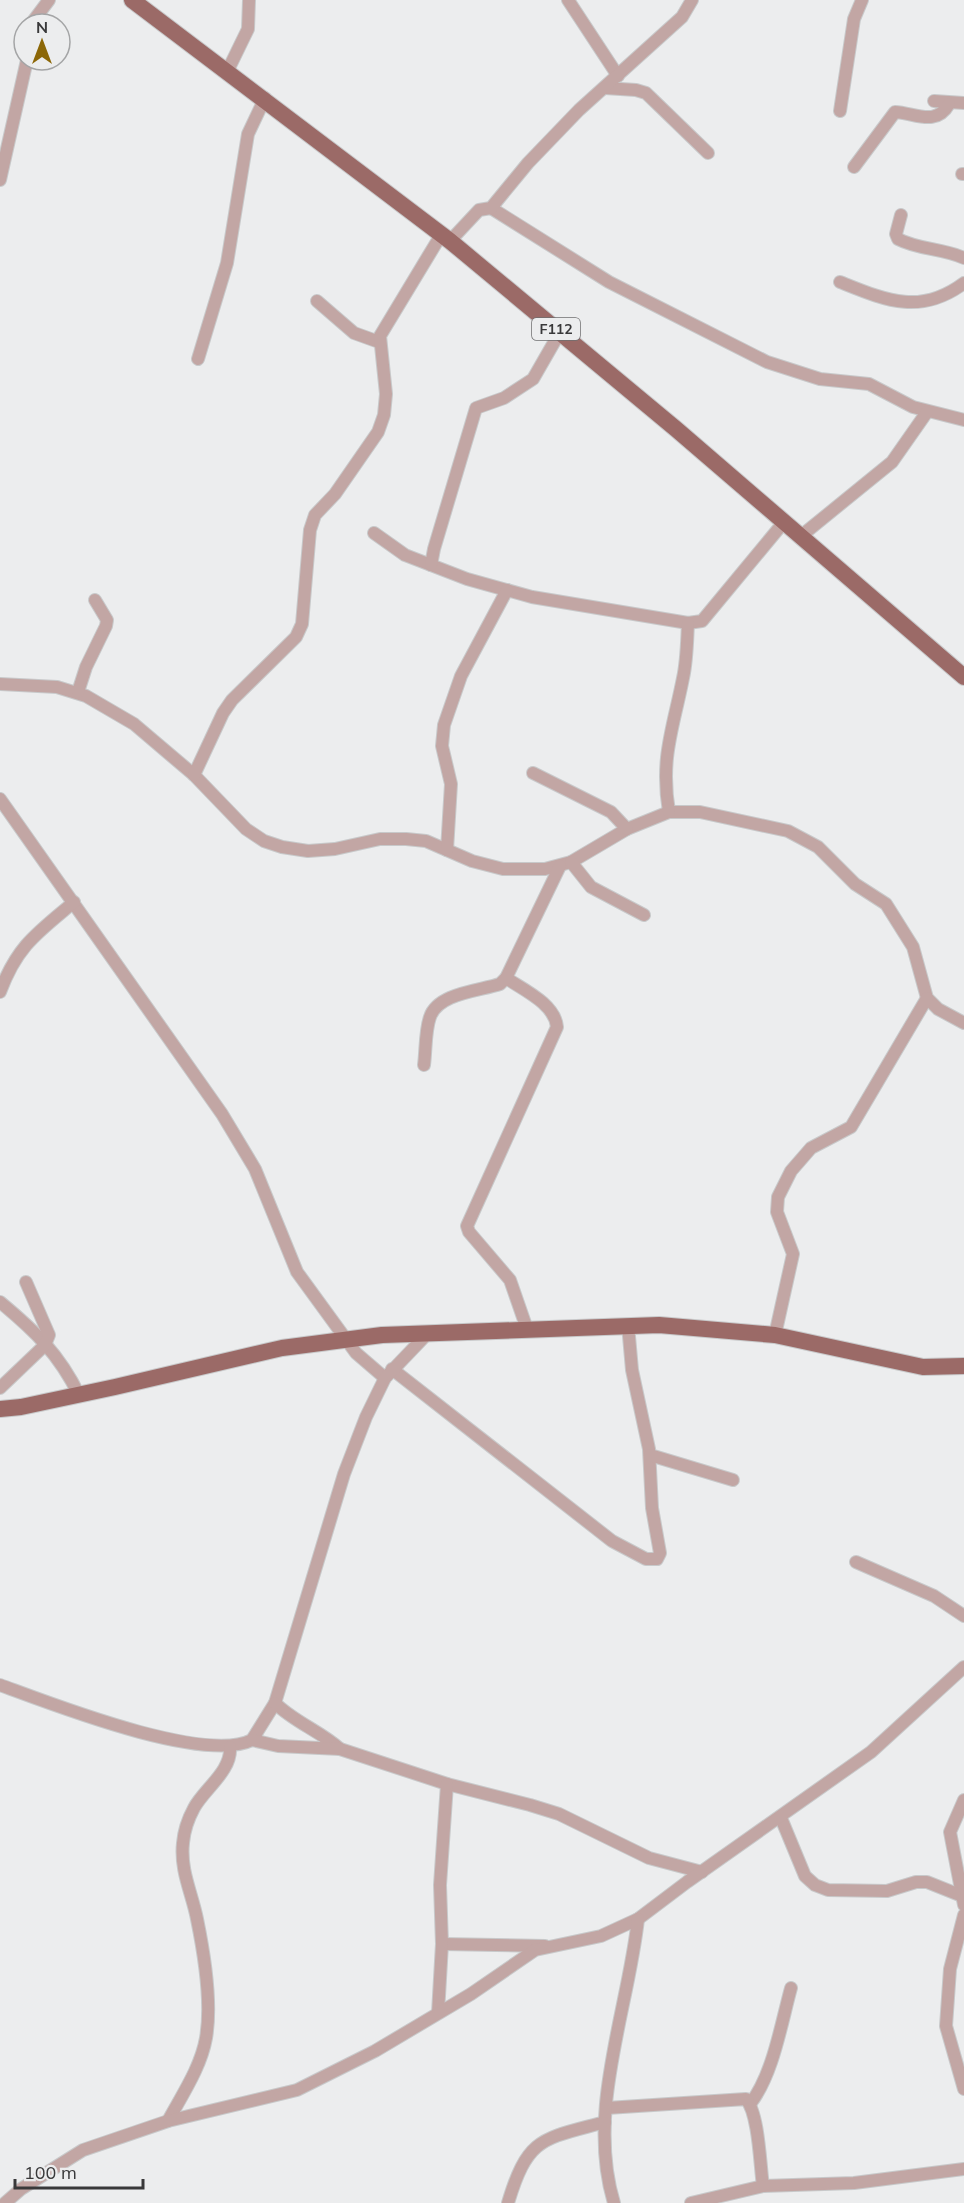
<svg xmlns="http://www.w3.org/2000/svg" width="964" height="2203" viewBox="0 0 964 2203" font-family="Mulish,sans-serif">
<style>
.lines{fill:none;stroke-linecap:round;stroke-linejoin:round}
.minor-casing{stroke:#c8c9ca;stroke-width:14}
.major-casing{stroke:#c8c9ca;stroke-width:18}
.minor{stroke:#c2a6a4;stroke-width:12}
.major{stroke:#9b6a67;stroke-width:16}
.labels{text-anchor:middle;stroke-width:5;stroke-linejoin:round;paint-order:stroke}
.shield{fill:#ecedee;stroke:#6f6f70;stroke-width:1.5}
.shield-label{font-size:14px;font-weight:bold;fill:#39393a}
</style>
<rect width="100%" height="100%" fill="#ecedee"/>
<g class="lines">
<!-- minor casing -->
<g class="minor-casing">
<g id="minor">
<polyline points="568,0 618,76"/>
<polyline points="31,24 49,0"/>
<polyline points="228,70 248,29 249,0"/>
<polyline points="605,88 636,90 646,93 708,153"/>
<polyline points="934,101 964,103"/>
<polyline points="840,111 854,19 862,0"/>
<path d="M854 167 895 112C915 113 936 127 949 104"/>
<polyline points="962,174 964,174"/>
<polyline points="0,180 27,60"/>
<polyline points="491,208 609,282 767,362 820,379 869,384 913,407 964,420"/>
<path d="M901 215 896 234 898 239C919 250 942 248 964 258"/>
<polyline points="450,241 479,210 491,208 528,163 579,110 682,17 692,0"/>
<path d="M840 282C885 300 920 316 964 283"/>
<polyline points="317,301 354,333 379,342"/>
<polyline points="198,359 227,263 248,134 265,98"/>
<polyline points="374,533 405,555 467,579 532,597 688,623 702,621 784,522"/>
<polyline points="801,536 892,462 927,412"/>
<polyline points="431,565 434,549 476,408 504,398 533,379 560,332"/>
<polyline points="0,684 57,687 86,696 134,724 194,775 246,829 264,841 282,847 308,851 335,849 380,839 406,839 426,841 472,861 503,869 545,869 571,862 627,829 669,812 700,812 788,831 818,847 855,884 886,904 913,947 927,998 938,1009 964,1023"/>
<polyline points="78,692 86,667 106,626 107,620 95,600"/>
<polyline points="533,773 611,812 627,829"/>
<polyline points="194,775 223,713 232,700 296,637 302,624 310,530 315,515 335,494 378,432 384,415 386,394 380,336 441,235"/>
<polyline points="0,799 222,1114 255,1169 297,1272 356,1353 385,1378"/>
<path d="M669 812C660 758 673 729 683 678 687 660 687 641 688 623"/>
<polyline points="447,850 451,784 442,746 444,725 461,676 507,590"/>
<polyline points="571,862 591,887 644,915"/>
<path d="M506 978C524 990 555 1004 557 1027L467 1226 469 1232 510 1280 527 1329"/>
<path d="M0 992C17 946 37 933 74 902"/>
<path d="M424 1065C426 1050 425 1031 430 1017 438 993 479 991 500 984L506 978 560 866"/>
<path d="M0 1302C35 1331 59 1354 79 1395"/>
<polyline points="775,1335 793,1254 777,1212 778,1197 791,1171 811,1148 851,1127 927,998"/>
<polyline points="392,1369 612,1541 646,1559 657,1559 660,1553 652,1508 649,1449 632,1370 628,1325"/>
<polyline points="0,1388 45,1345 49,1335 26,1282"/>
<polyline points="650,1455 733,1480"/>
<polyline points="856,1562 934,1596 964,1616"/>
<path d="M0 1685C52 1704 204 1764 252 1740L275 1703 344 1474 366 1417 385 1378 428 1333"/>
<path d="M275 1703C294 1722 320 1731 340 1749"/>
<polyline points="252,1740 278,1746 340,1749 447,1784 530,1805 559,1814 649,1858 702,1872"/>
<polyline points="964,1800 950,1832 964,1905"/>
<polyline points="781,1818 805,1876 815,1885 828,1890 887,1891 916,1882 927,1882 962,1896"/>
<polyline points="964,1915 950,1969 946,2026 964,2089"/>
<polyline points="442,1944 545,1946"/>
<polyline points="438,2013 442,1944 440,1885 447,1784"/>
<path d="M750 2104C773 2075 781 2024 791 1988"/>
<path d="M607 2108 746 2099C759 2114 760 2166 763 2186"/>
<path d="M168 2121C182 2095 201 2067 206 2038 212 2004 204 1953 197 1919 192 1893 180 1871 183 1843 184 1831 188 1819 194 1808 204 1789 232 1771 230 1747"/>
<polyline points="5,2203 21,2189 83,2150 168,2121 297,2090 375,2051 471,1994 535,1950 601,1936 638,1919 687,1882 871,1752 964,1667"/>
<path d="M508 2203C528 2136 543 2139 605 2122"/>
<path d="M614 2203C586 2111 628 2011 638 1919"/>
<polyline points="691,2203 763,2186 854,2183 964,2169"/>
</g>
</g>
<!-- major casing -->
<g class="major-casing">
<g id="major">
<polyline points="132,0 450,241 676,429 964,677"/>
<polyline points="0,1409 21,1407 115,1387 282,1348 382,1335 659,1325 775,1335 923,1367 964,1366"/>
</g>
</g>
<!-- minor -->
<use href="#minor" class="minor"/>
<!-- major -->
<use href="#major" class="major"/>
</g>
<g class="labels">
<!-- shield labels -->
<rect class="shield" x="532" y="318" width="48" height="22" rx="4.5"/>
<g class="shield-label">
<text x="556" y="334">F112</text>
</g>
</g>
<!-- north arrow -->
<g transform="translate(42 42)"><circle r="28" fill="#ecedee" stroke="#a4a5a6" stroke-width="1.5"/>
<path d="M0-4.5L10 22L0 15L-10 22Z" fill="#8c6707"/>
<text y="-9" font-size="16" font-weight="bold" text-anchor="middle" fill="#39393a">N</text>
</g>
<!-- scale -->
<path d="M15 2179v9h128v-9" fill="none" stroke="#39393a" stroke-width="3"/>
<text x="24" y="2179" font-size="18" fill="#39393a" stroke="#ecedee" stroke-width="4.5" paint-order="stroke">100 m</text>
</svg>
